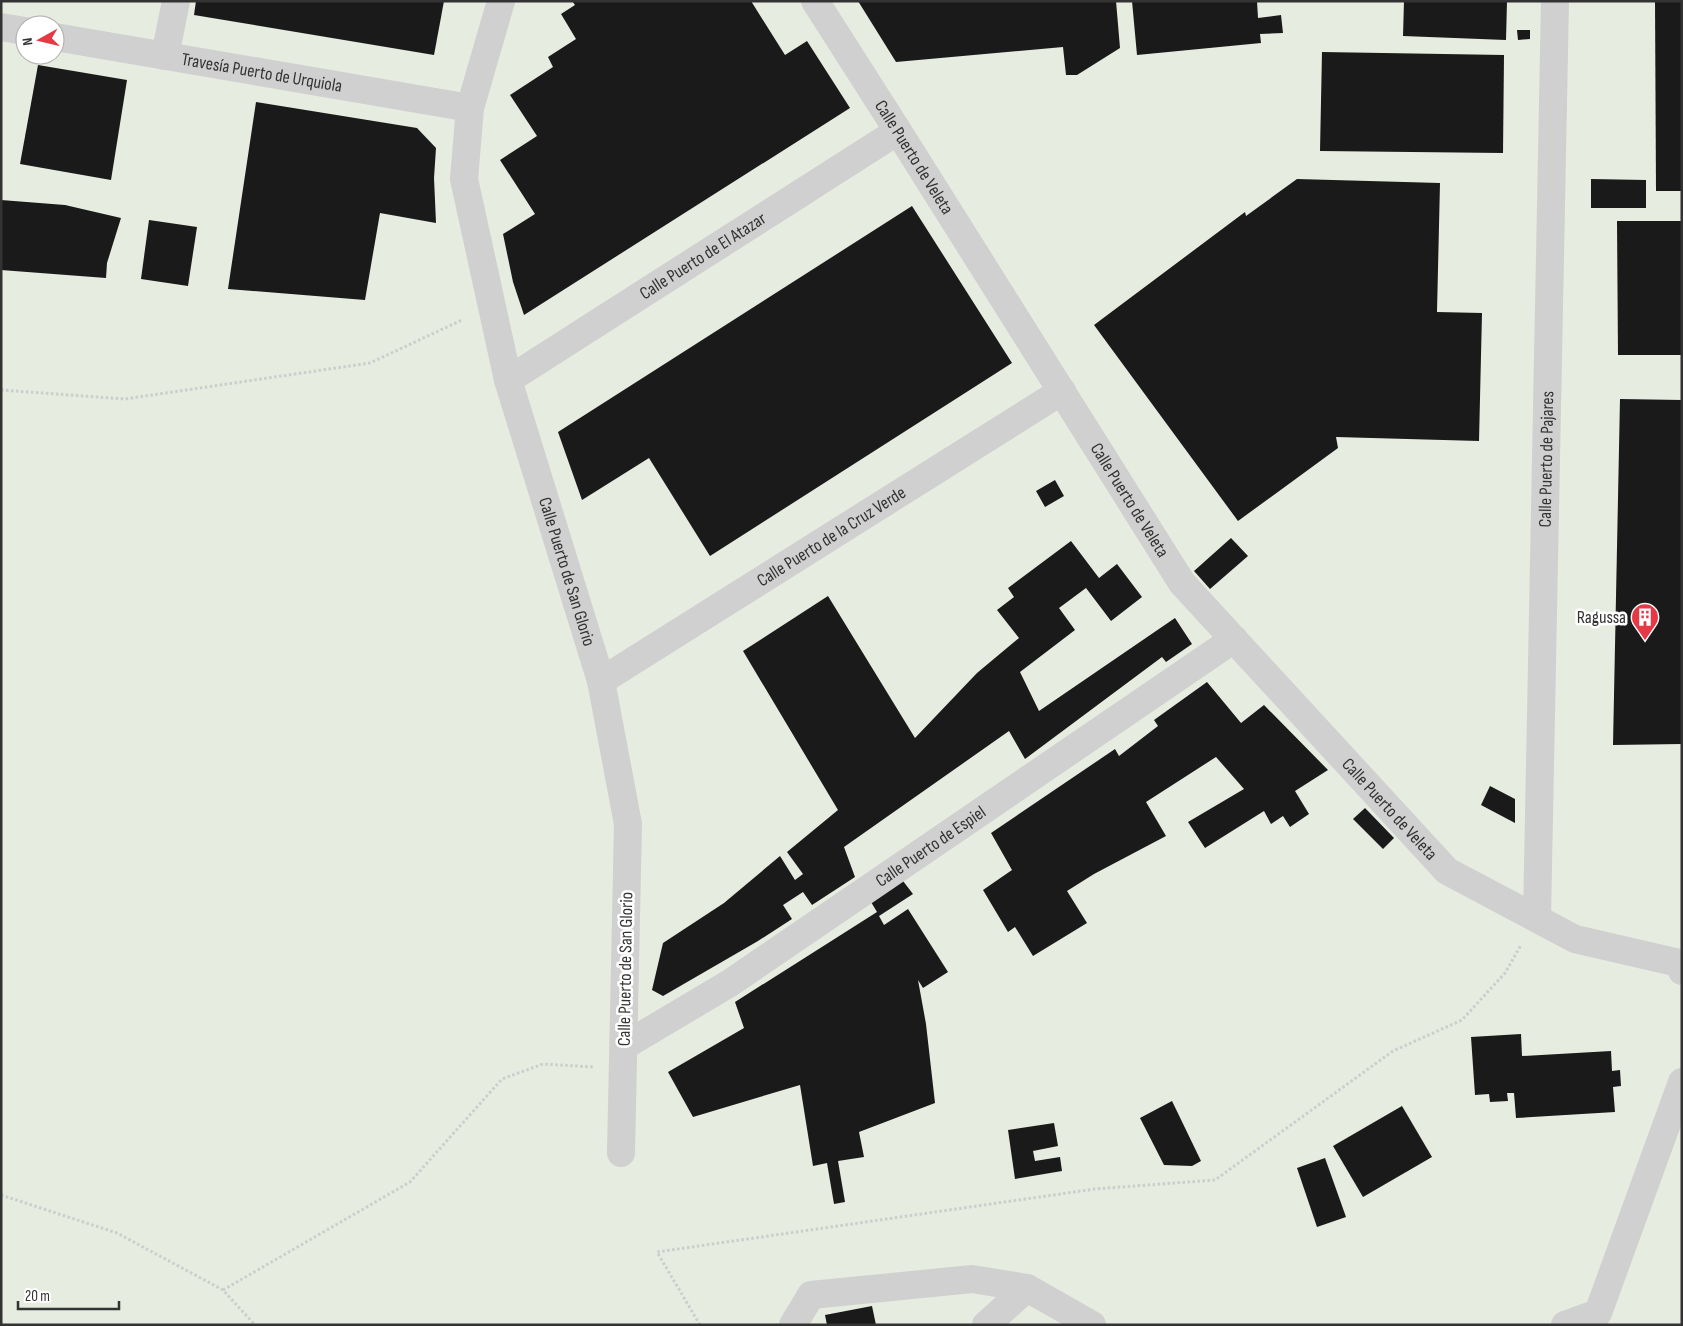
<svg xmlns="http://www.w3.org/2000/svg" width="1683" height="1326" viewBox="0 0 1683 1326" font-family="'Sofia Sans Condensed',sans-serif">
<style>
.green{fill:#e6ecdf;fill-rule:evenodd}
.building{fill:#1a1a1a}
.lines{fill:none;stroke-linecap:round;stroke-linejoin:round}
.path{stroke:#cdcdcd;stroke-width:3;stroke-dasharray:2.5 2.5;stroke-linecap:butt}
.minor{stroke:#d0d0d0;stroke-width:28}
.labels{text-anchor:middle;stroke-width:5;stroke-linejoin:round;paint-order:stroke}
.street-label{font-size:18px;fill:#333;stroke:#fff}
.poi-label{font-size:18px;fill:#333;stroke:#fff;text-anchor:end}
</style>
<rect width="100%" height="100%" fill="#fff"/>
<!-- green -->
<path class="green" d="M1 1H1682V1325H1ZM25 25H55V55H25Z"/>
<!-- building -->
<g class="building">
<polygon points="196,1 444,1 434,55 194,15"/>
<polygon points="572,1 751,1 785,55 807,41 850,108 524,315 513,282 503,234 535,214 500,160 537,136 510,95 553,67 548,57 576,39 561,14 575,5"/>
<polygon points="858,1 1116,1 1120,48 1077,75 1066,75 1063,47 896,62"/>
<polygon points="1132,1 1257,1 1258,18 1281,15 1283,33 1260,34 1261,43 1137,55"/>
<polygon points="1404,1 1507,1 1506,40 1403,36"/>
<polygon points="1655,1 1682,1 1682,191 1656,191"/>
<polygon points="1517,30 1530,30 1530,39 1518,40"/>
<polygon points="1322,52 1504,55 1503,153 1320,151"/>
<polygon points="38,65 127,80 111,180 20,164"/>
<polygon points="256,102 417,128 436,148 434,178 436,223 380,213 365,300 228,289"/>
<polygon points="1297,179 1440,183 1437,312 1482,313 1479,441 1336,437 1338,448 1238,521 1094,325 1245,212 1246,216"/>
<polygon points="1591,179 1646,180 1646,208 1591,208"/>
<polygon points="1,200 65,205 121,218 107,263 106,278 1,270"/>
<polygon points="912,206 1012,363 710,556 649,458 582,500 558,432"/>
<polygon points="149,220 197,227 188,286 141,279"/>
<polygon points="1617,221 1682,221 1682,355 1618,355"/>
<polygon points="1620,399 1682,400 1682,744 1613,745"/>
<polygon points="1055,480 1064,496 1045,507 1036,491"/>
<polygon points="1231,538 1248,556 1210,589 1194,571"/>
<polygon points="1071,541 1099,578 1117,564 1142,597 1111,621 1086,588 1059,608 1075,630 1020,672 1039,711 1175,618 1192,644 1166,662 1162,657 1025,759 1009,731 844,847 855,877 812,905 803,892 783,905 792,919 758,941 663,996 652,990 663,943 724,903 780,856 795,880 803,874 787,852 838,810 743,651 828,596 915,738 977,673 1019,638 997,610 1014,597 1008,588"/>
<polygon points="1207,682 1241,723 1264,705 1328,770 1295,791 1309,814 1290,827 1283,816 1271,824 1264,811 1205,848 1188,822 1244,789 1216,757 1146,802 1166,836 1094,874 1067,891 1087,923 1033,956 1015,927 1008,932 983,890 1012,870 991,833 1115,749 1119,756 1158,726 1154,720"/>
<polygon points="1490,786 1515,799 1515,823 1481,805"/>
<polygon points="1365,808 1394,838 1383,849 1353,819"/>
<polygon points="903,881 913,894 879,916 884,925 908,909 948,972 923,988 918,980 926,1024 935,1103 859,1132 864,1157 838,1161 845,1202 834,1204 827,1163 813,1166 800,1085 693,1117 668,1072 744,1028 735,1002 877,912 871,902"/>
<polygon points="1521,1034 1522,1056 1611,1051 1612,1071 1620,1070 1621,1086 1613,1087 1615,1112 1516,1118 1514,1093 1507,1093 1508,1101 1490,1102 1489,1094 1475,1095 1471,1037"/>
<polygon points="1172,1101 1201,1161 1192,1166 1164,1165 1140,1118"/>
<polygon points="1402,1106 1432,1157 1363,1197 1333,1146"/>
<polygon points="1054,1123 1058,1146 1033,1151 1035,1161 1060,1157 1062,1171 1015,1179 1008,1130"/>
<polygon points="1325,1158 1346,1217 1317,1227 1297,1168"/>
<polygon points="872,1306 876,1325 827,1325 825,1315"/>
</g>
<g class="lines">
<!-- path -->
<g class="path">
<polyline points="1,390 125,399 370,363 462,320"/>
<polyline points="1,1195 117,1233 223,1290 255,1325"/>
<polyline points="223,1290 410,1182 502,1079 543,1064 593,1067"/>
<polyline points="700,1325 657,1252 1095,1189 1215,1180 1393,1051 1462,1020 1505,973 1521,945"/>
</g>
<!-- minor -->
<g class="minor">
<path id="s1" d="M501 1 470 108 464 179 508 380 601 681 628 824 621 1153"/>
<path id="s2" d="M815 1 898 131 1182 583 1447 871 1575 939 1679 963 1682 971"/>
<polyline points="1,27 25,31"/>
<path id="s3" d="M55 37 470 108"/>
<polyline points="165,56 176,1"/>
<path id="s4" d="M508 380 898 131"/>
<path id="s5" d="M601 681 1062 391"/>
<path id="s6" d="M1537 918 1555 1"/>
<path id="s7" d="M624 1046 730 983 1234 639"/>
<polyline points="793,1325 811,1295 972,1279 1027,1288 1092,1325"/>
<polyline points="986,1325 1027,1288"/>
<polyline points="1565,1325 1598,1313 1682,1082"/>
</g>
</g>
<!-- icons -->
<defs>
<g id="building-pin" transform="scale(1.4375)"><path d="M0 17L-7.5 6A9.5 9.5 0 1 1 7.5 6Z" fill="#e63946" stroke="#fff"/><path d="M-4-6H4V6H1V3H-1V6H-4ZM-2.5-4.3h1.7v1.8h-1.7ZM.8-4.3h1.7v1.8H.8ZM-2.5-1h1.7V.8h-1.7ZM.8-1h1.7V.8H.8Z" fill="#fff"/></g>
</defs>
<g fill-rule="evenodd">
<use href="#building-pin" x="1645" y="617"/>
</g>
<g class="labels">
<!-- street labels -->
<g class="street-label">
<text dy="6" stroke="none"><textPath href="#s3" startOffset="210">Travesía Puerto de Urquiola</textPath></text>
<text dy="6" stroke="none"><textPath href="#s2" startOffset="185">Calle Puerto de Veleta</textPath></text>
<text dy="6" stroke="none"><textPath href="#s4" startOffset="231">Calle Puerto de El Atazar</textPath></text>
<text dy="6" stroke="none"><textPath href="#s6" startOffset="459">Calle Puerto de Pajares</textPath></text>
<text dy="6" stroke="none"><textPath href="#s2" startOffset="590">Calle Puerto de Veleta</textPath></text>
<text dy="6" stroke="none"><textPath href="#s5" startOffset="272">Calle Puerto de la Cruz Verde</textPath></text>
<text dy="6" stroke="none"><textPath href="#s1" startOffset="589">Calle Puerto de San Glorio</textPath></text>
<text dy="6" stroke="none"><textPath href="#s2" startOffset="995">Calle Puerto de Veleta</textPath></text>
<text dy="6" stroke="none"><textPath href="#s7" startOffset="366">Calle Puerto de Espiel</textPath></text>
<text transform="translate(625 969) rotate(-89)" y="6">Calle Puerto de San Glorio</text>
</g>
<!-- poi labels -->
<g class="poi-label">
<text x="1626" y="623">Ragussa</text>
</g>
</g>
<!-- border -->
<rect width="1683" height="1326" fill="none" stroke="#333333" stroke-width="5"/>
<!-- north arrow -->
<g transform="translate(40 40) rotate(262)"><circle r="24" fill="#ffffff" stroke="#adadad"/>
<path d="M0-4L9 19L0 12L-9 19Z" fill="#e63946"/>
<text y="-8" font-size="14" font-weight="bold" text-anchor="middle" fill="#333333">N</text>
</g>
<!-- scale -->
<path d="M18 1301v8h101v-8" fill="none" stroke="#333333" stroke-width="2.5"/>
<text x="25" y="1301" font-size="15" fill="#333333" stroke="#ffffff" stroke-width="4" paint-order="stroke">20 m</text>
</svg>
